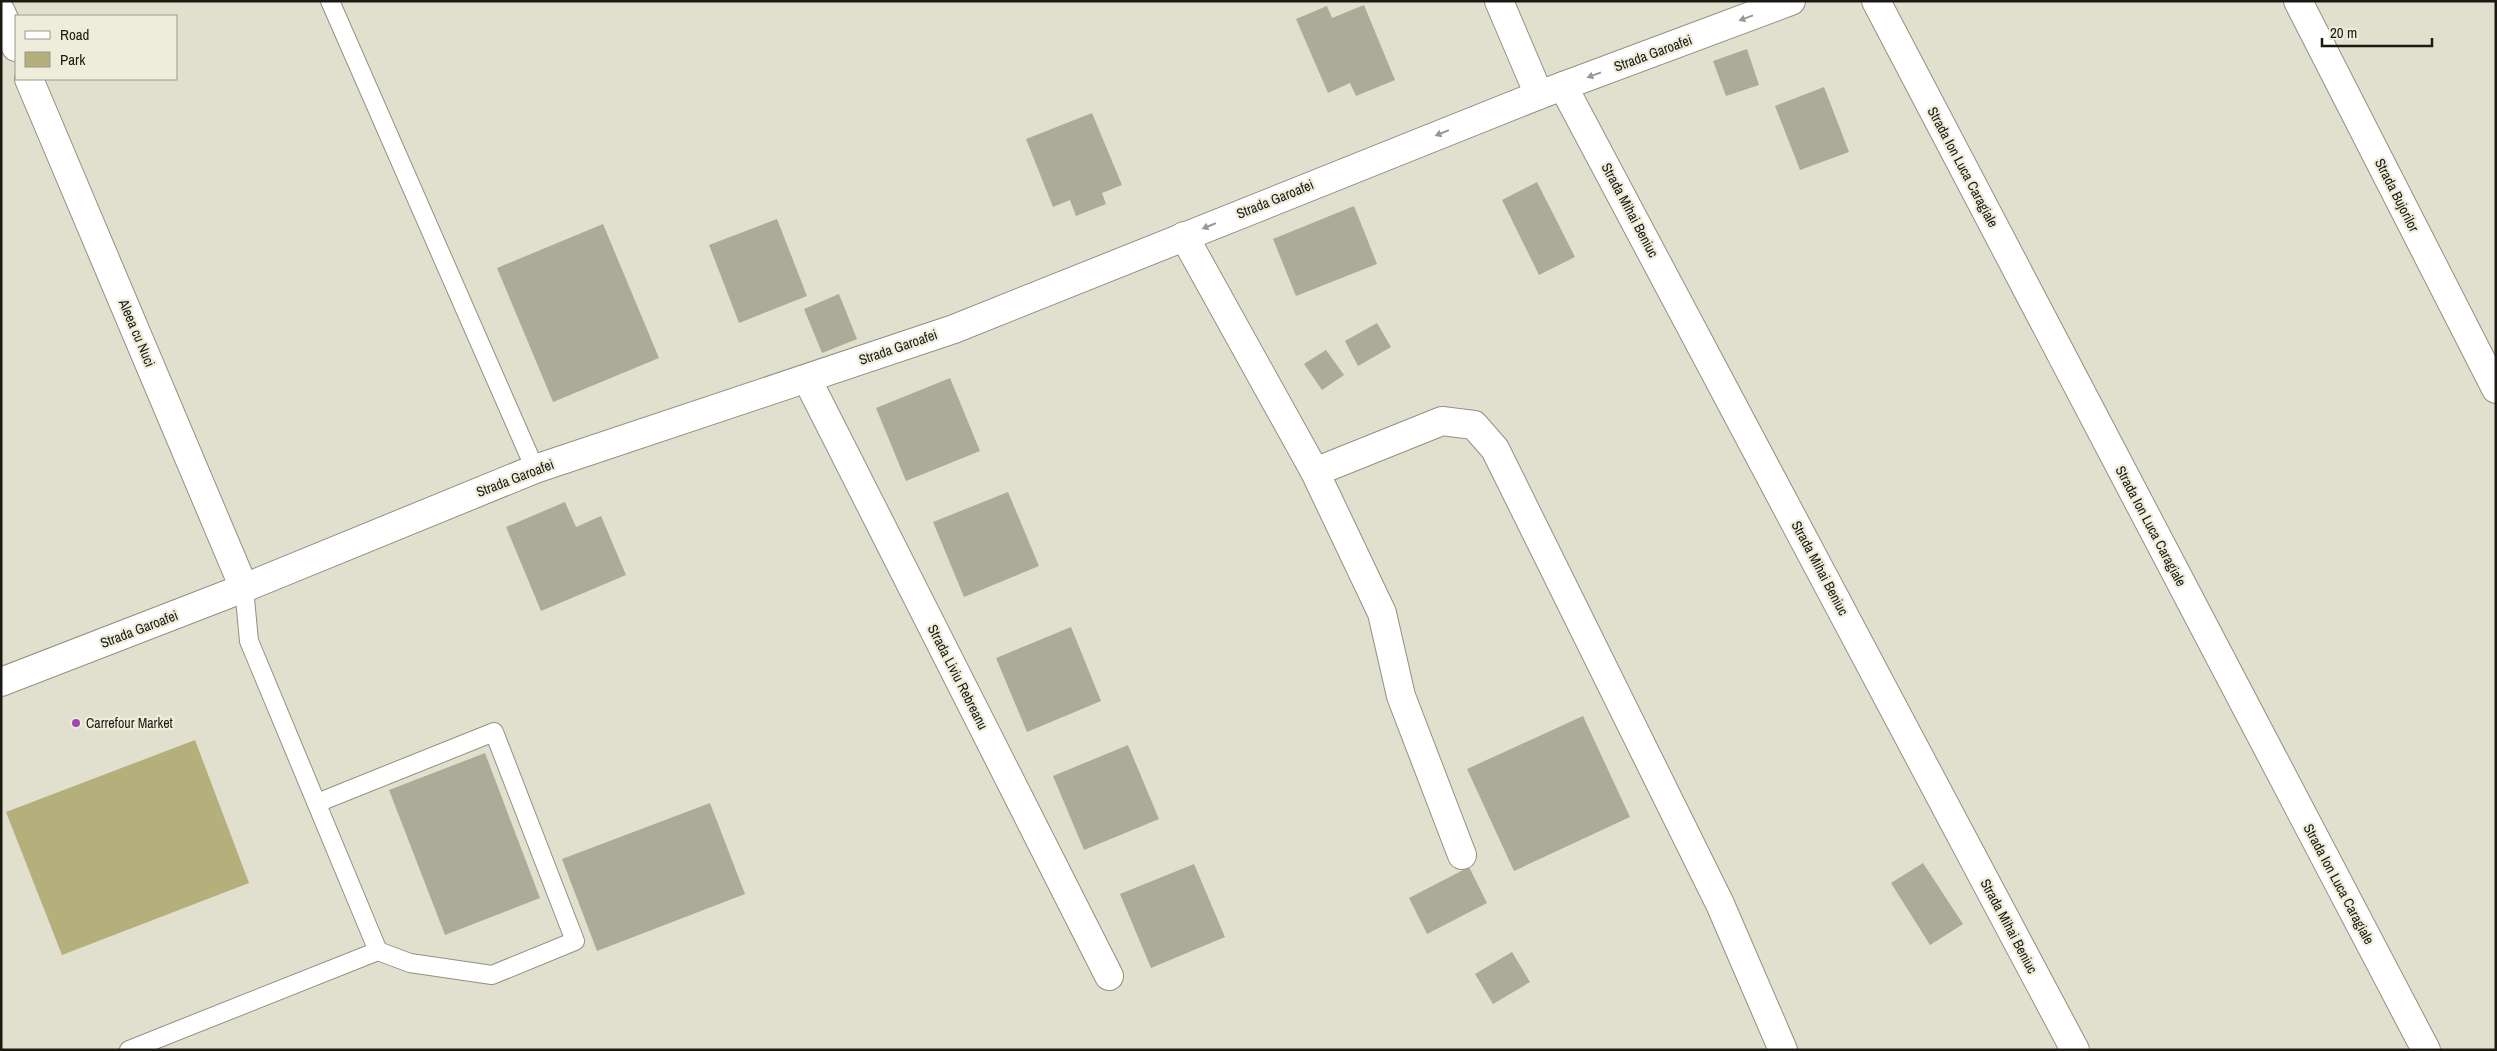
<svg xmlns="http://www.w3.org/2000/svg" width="2497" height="1051" viewBox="0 0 2497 1051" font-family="'Archivo Narrow',sans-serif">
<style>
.green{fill:#b4af7b}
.building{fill:#acab9a}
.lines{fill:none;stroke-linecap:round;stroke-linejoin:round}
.lane-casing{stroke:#929180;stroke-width:20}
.street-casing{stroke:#929180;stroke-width:30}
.lane{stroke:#fff;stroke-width:18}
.street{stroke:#fff;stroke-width:28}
.oneway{fill:#989895}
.poi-dot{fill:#a348b2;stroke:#eeeddb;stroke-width:2}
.labels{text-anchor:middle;stroke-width:4.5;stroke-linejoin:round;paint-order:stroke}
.street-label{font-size:14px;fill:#1a1a13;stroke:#eeeddb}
.poi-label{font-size:14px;fill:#1a1a13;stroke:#eeeddb;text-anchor:start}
</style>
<rect width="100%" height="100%" fill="#e1e0ce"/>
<!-- green -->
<polygon class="green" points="195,740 249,883 62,955 6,812"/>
<!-- building -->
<g class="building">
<polygon points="1364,5 1395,80 1356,96 1350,83 1328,93 1296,19 1327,6 1332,18"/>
<polygon points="1747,49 1759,85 1726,96 1713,61"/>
<polygon points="1824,87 1849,152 1800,170 1775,106"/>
<polygon points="1092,113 1122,185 1102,193 1106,204 1076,216 1070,200 1053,207 1026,139"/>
<polygon points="1537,182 1575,257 1539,275 1502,200"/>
<polygon points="1354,206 1377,264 1296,296 1273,239"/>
<polygon points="777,219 807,296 739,323 709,245"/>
<polygon points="603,224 659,358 553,402 497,268"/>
<polygon points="839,294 857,339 822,353 804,309"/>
<polygon points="1377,323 1391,347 1358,366 1345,341"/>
<polygon points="1326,350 1344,375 1322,390 1304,364"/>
<polygon points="950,378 980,451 906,481 876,408"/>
<polygon points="1008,492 1039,566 964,597 933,522"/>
<polygon points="565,502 576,527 601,516 626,575 541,611 506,527"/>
<polygon points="1071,627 1101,701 1027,732 996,658"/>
<polygon points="1583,716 1630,817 1514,871 1467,769"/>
<polygon points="1128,745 1159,819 1084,850 1053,776"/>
<polygon points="485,753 540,898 445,935 389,790"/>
<polygon points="710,803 745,894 597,951 562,859"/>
<polygon points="1923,863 1963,924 1930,945 1891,883"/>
<polygon points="1194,864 1225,937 1151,968 1120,894"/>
<polygon points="1469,867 1487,903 1427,934 1409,898"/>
<polygon points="1512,952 1530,982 1493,1004 1475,974"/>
</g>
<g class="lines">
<!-- lane casing -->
<g class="lane-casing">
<g id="lane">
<polyline points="330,1 535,469"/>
<polyline points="317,803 494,732 575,941 492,975 410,963 378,951"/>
<polyline points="129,1050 378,951 249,641 244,588"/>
</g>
</g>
<!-- street casing -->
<g class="street-casing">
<g id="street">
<polyline points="1499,1 1539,95"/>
<polyline points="1876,1 2426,1050"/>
<polyline points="2298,1 2496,389"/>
<polyline points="1,12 16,47"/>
<polyline points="29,79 244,588"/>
<polyline points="1563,86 2075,1050"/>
<polyline points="1184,236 1315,472 1442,421 1474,425 1495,449 1720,904 1783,1050"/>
<polyline points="807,379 1109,976"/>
<polyline points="1315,472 1382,613 1401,696 1462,855"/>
<polyline points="1,682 244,588 535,469 954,329 1539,95 1791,1"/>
</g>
</g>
<!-- lane -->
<use href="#lane" class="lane"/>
<!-- street -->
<use href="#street" class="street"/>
</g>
<!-- one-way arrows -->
<defs><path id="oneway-solid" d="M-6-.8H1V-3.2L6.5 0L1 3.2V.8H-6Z" transform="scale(1.25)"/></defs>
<g class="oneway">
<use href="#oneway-solid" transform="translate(1746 18) rotate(160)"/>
<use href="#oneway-solid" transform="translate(1594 75) rotate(160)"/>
<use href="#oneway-solid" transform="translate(1442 133) rotate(158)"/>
<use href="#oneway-solid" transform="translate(1209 226) rotate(158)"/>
</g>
<!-- markers -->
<circle class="poi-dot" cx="76" cy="723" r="5"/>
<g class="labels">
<!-- street labels -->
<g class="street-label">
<text transform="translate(1653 53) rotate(-20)" y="5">Strada Garoafei</text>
<text transform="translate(1963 167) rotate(62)" y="5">Strada Ion Luca Caragiale</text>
<text transform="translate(2397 195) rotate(63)" y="5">Strada Bujorilor</text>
<text transform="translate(1275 199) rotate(-22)" y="5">Strada Garoafei</text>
<text transform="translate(1630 210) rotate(62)" y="5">Strada Mihai Beniuc</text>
<text transform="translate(137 333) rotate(67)" y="5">Aleea cu Nuci</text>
<text transform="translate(898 347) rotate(-19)" y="5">Strada Garoafei</text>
<text transform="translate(515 478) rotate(-21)" y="5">Strada Garoafei</text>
<text transform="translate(2151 526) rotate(62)" y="5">Strada Ion Luca Caragiale</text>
<text transform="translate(1820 568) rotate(62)" y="5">Strada Mihai Beniuc</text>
<text transform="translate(139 629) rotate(-21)" y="5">Strada Garoafei</text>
<text transform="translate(958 677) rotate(63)" y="5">Strada Liviu Rebreanu</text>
<text transform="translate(2339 884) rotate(62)" y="5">Strada Ion Luca Caragiale</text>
<text transform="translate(2009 926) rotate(62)" y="5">Strada Mihai Beniuc</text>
</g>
<!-- poi labels -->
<g class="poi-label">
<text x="86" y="728">Carrefour Market</text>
</g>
</g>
<!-- border -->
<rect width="2497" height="1051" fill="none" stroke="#1a1a13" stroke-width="5"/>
<!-- legend -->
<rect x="15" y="15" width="162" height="65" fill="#eeeddb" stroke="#99998b"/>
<rect x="25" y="31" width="25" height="8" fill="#ffffff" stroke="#99998b"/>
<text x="60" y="40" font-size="15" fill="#1a1a13">Road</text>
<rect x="25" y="52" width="25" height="15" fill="#b4af7b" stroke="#99998b"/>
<text x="60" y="65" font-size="15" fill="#1a1a13">Park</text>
<!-- scale -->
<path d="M2322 38v8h110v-8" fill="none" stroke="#1a1a13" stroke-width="2.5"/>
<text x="2330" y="38" font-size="15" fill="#1a1a13" stroke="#eeeddb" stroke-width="4" paint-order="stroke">20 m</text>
</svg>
